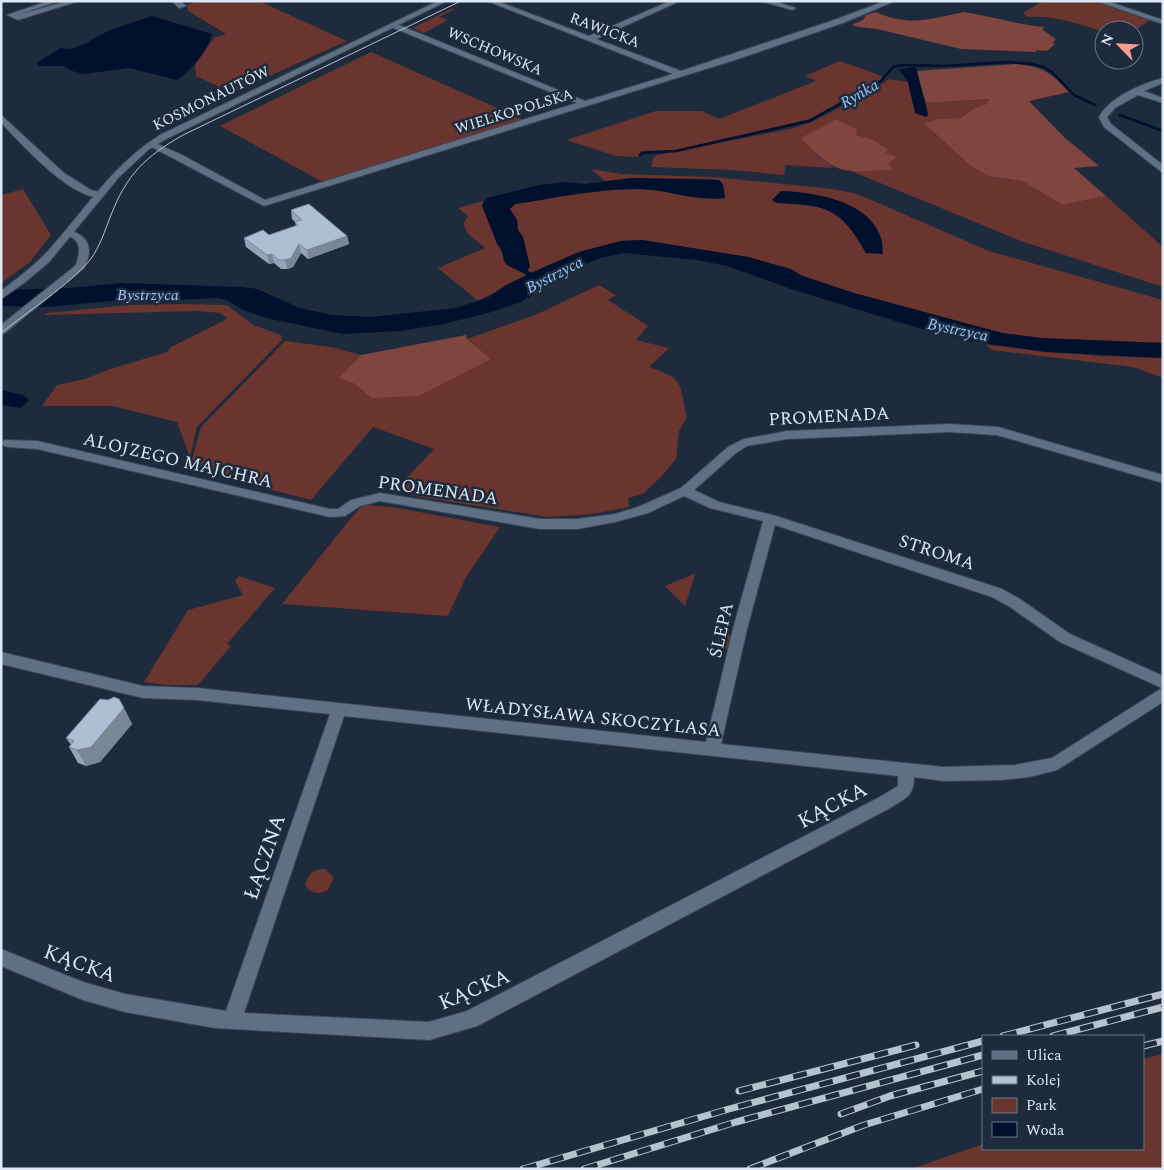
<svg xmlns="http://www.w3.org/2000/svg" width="1164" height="1170" viewBox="0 0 1164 1170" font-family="Spectral,serif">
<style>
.green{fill:#6a342f;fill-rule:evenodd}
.forest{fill:#814540}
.water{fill:#00102d}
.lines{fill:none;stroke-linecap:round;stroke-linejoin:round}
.stream{stroke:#00102d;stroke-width:2.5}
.minor-casing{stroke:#3a4655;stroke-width:2}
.tertiary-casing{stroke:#3a4655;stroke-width:2}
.secondary-casing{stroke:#3a4655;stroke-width:2}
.minor{fill:#5f7084;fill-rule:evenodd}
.tertiary{fill:#5f7084;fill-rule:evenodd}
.secondary{fill:#5f7084;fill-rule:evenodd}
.tram{stroke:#b8c2cf;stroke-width:1}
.rail-casing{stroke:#b8c2cf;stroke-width:7}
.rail{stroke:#1d2b3c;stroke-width:5;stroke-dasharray:14;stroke-linecap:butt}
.wall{fill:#95a4b7}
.shaded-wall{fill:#798695}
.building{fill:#adbfd5;stroke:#798695}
.labels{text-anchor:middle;stroke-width:5;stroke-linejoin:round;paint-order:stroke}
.far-street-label{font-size:15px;fill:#dee7f3;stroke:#1d2b3c}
.far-water-label{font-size:16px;font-style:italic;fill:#9cc7fe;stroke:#1d2b3c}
.street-label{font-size:18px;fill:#dee7f3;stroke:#1d2b3c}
.near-street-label{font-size:21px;fill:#dee7f3;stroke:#1d2b3c}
</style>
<rect width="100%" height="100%" fill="#1d2b3c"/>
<!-- green -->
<g class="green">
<polygon points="197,1 259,1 347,41 232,93 196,76 195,64 215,37 226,34 188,11 187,5"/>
<path d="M1043 1H1093L1150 20 1134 31 1104 30V32C1079 24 1054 15 1027 17L1023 13Z"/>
<polygon points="451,9 455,9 439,17 448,20 424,33 413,28"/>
<polygon points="371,52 524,120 323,182 220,126"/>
<polygon points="840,61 882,76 880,80 810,119 677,150 641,151 638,157 616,156 566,140 656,111 702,111 719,119 816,81 805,76"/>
<polygon points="889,79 908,82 915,112 928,115 926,103 989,99 988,104 975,108 960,118 939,119 925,123 989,176 1022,181 1063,205 1106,196 1163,247 1163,287 1021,241 851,171 891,170 886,152 888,149 872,139 856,135 858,130 837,119 815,154 834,168 786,165 784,175 732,170 651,167 653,158 657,155 790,129 812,122 866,94"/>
<path d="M591 169 622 174 714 177 833 189 857 194 883 205 989 251 1163 300V343L1041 338 1002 333 854 293 748 257 642 240 621 241 579 252 531 273 527 270 530 267 523 237 518 230 517 220 509 209 515 204C571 196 634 179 690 197L714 179 632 178 605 181ZM818 196 851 206 866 253C853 229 837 208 808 205 794 203 787 205 775 198Z"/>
<polygon points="23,189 51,235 30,262 1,283 1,195"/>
<polygon points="483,201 482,205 484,211 507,265 527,275 478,301 438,268 485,248 468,234 463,224 468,216 458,208"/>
<path d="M599 285 616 295 608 300 648 326 636 340 669 348 649 367C685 379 679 383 687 417L679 431 676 459 662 476 643 494 628 498 629 507 593 514 548 517 420 497 395 490 434 449 373 427 311 500 249 484 190 466 201 427 285 341 331 347 361 355 340 378 355 384 371 398 491 359 467 339 535 315Z"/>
<polygon points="178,304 227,305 253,325 281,335 282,340 197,427 190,457 177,422 112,406 42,406 57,385 85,379 110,369 167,352 171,347 225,320 227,318 220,313 198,311 44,315 46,313 129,305"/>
<polygon points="986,345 1101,356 1163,358 1163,378 1133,367 992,350"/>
<polygon points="367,505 393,507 500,527 465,579 448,616 282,604 351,518 361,507"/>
<polygon points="694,574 695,575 685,606 665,586"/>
<polygon points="239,576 275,588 227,644 231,646 198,685 167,685 144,682 188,610 243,595 235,581"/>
<polygon points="720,627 730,635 730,650 716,647"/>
<path d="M326 869 334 878 328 890C319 895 309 894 305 884 308 873 314 868 326 869Z"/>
<polygon points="1163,1054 1163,1169 911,1169 983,1144 983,1149 1143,1149 1143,1059"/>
</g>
<!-- forest -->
<g class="forest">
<path d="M876 12C909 27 930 19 964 12 991 16 1017 25 1044 27L1043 30 1056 39 1052 43 1055 44 1047 51 1036 50V52L961 49 877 29 853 26V24L863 20 866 15Z"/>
<path d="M1016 64C1044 67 1050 72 1069 92L1029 101 1064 137 1099 166 1074 168 1106 196 1063 205 1022 181 989 176 971 166 924 123 939 119 960 118 975 108 987 104 989 99 926 103 916 71Z"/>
<path d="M837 119 858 130 856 135 872 139 888 149 886 153 897 157 889 163 892 170C842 172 836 176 801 138Z"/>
<polygon points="466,335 467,339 491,359 419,396 371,398 355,384 339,378 361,355"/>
</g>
<!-- water -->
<g class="water">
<path d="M152 16 212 34C206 53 193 69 177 80L129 68 84 74 72 71 64 66H40L36 63 61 48 71 49 84 44 110 30Z"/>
<polygon points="916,67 928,115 926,117 915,113 908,82 899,69"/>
<path d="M632 178 719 180 723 184 725 198C695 202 667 189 637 189 596 189 555 198 515 204L510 209 517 220 518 230 523 237 530 267 527 270 531 273 579 252 621 241 642 240 748 257 791 269 802 276 854 293 1002 333 1041 338 1163 343V358L1045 352 977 342 925 330 791 289 727 266 697 260 623 253 601 258 579 267 521 302 488 313 443 324 400 331 343 334 266 318 243 310 227 300 218 298 178 300 166 298 133 299 46 307 1 306V290L69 288 122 283 242 287 257 289 300 308 332 315 370 317 456 308 489 297 506 285 527 275 507 265 504 261 502 250 497 244 482 205 487 198 539 185 565 182 585 184Z"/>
<path d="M781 191C814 192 870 201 881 238 883 243 882 249 883 254L866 253C840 206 827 206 777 203L772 200Z"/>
<polygon points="1,390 23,395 29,400 21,408 1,405"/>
</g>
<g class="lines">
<!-- stream -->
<g class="stream">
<polyline points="1120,115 1163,131"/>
<polyline points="640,155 642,153 676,151 809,121 881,81 893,67 902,65 943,66 1008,62 1032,64 1044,67 1053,73 1074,95 1095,105"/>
</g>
<!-- minor casing -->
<g class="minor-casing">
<g id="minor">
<polygon points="48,1 59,1 18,15 67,1 79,1 18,20 7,15"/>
<polygon points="172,1 180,1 186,6 179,8"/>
<polygon points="487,1 497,1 589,36 670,1 680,1 596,39 681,71 837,19 885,1 895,1 843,23 738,59 264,206 146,144 153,142 182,155 265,200 577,103 391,27 390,25 394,23 585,101 673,74"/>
<polygon points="760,1 773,1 796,8 792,10"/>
<polygon points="1096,1 1107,1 1163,20 1163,24"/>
<path d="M1163 78V83L1144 91 1163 98V103L1138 95 1115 108 1107 117 1111 124 1163 165V173L1104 127 1099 117C1110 97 1141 84 1163 78Z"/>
<path d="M68 230C89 235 94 249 84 268L5 333 1 334V325L75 266C79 258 82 245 74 239 71 236 66 236 63 233Z"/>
<path d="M949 424 998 427 1163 475V483L997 435 949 432 787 439 747 446 736 453 694 490 719 502 776 516 1002 589 1020 599 1070 634 1163 676V702L1057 770 1029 777 1001 780 944 781 914 777C914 797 905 798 890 808L477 1026 429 1040 215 1028 125 1012 83 1000 1 966V949L83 982 125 994 226 1011 330 714 197 700 143 698 1 664V652L143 686 197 688 706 742 733 629 763 521 710 508 684 496 648 513 615 522 577 529H540L380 501 360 506 345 516 330 517 37 449 8 447 4 446 2 443 4 440 37 441 330 509H338L351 500 380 493 540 519H577L615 514 638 507 681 488 728 447 744 439 787 431ZM775 525 992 597 1010 607 1060 642 1162 688 1052 758 1015 765 944 767 721 744 747 629ZM344 716 898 776V786L878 798 467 1011 429 1022 244 1013Z"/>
</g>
</g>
<!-- tertiary casing -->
<g class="tertiary-casing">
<path id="tertiary" d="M1 115 64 173 91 190 103 193V197C75 202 25 148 7 129L1 122Z"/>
</g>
<!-- secondary casing -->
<g class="secondary-casing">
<path id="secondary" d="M438 1H447L166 139 148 150 119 177 49 262 24 283 1 299V291C18 278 34 266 48 251 86 209 111 166 160 135Z"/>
</g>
<!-- minor -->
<use href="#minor" class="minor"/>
<!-- tertiary -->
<use href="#tertiary" class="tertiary"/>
<!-- secondary -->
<use href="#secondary" class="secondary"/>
<!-- tram -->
<path class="tram" d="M1 333C27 312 69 285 90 260 100 247 105 230 111 215 127 174 145 157 183 135L461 1"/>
<!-- rail casing -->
<g class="rail-casing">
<g id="rail">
<polyline points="1003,1036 1163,994"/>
<polyline points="1053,1036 1163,1007"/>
<polyline points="1143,1046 1163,1041"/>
<polyline points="739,1091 916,1045"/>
<polyline points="841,1114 890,1096 983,1071"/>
<polyline points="523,1169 729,1109 983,1041"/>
<polyline points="584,1169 736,1122 983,1055"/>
<polyline points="750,1169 864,1125 983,1089"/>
</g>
</g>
<!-- rail -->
<use href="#rail" class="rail"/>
</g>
<!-- wall -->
<g class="wall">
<polygon points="291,210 347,236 349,244 308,259 301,253 293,267 287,269 281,269 274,263 269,264 246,247 244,238 269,235 296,226 295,222 292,219"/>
<polygon points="119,699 132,724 100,762 86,766 78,763 69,747 71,745 66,738 108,700"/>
</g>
<!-- shaded-wall -->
<g class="shaded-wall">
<polygon points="347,236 349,244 308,259 307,250"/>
<polygon points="299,244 301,253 293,267 287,269 285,260"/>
<polygon points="272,254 274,263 269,264 267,255"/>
<polygon points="124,708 132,724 100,762 86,766 77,750"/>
</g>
<!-- building -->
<g class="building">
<polygon points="309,204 347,236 307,250 299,244 291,258 285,260 279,260 272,254 267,255 244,238 263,230 269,235 298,225 295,222 302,220 291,210"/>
<polygon points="114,697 119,699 124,708 91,747 77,750 69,747 74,741 66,738 100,699 108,700"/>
</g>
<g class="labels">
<!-- far-street labels -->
<g class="far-street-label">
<text transform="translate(605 30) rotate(21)" y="5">RAWICKA</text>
<text transform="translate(495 51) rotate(23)" y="5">WSCHOWSKA</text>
<text transform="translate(211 98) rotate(-26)" y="5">KOSMONAUTÓW</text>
<text transform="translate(514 111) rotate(-17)" y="5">WIELKOPOLSKA</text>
</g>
<!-- far-water labels -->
<g class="far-water-label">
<text transform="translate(859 93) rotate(-30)" y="6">Ryńka</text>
<text transform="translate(554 274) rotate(-27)" y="6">Bystrzyca</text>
<text x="148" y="300">Bystrzyca</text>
<text transform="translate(958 329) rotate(12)" y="6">Bystrzyca</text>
</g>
<!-- street labels -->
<g class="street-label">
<text transform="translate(829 416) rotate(-3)" y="6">PROMENADA</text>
<text transform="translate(178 460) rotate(13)" y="6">ALOJZEGO MAJCHRA</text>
<text transform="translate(438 490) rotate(8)" y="6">PROMENADA</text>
<text transform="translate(937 552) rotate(18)" y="6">STROMA</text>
<text transform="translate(721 630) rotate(-77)" y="6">ŚLEPA</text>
<text transform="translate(593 717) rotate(6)" y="6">WŁADYSŁAWA SKOCZYLASA</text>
</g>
<!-- near-street labels -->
<g class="near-street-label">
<text transform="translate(832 805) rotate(-28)" y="7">KĄCKA</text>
<text transform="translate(264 857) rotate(-71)" y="7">ŁĄCZNA</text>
<text transform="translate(80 963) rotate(20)" y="7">KĄCKA</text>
<text transform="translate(474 989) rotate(-23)" y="7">KĄCKA</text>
</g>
</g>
<!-- border -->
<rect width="1164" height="1170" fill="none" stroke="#dee7f3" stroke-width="5"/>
<!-- legend -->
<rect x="982" y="1035" width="162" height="115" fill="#1d2b3c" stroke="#6a7685"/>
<rect x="992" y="1051" width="25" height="8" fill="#5f7084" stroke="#6a7685"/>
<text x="1026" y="1060" font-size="15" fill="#dee7f3">Ulica</text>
<rect x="992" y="1076" width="25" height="8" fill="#b8c2cf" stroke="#6a7685"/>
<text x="1026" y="1085" font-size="15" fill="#dee7f3">Kolej</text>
<rect x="992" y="1098" width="25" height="15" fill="#6a342f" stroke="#6a7685"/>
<text x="1026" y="1110" font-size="15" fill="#dee7f3">Park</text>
<rect x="992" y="1122" width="25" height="15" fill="#00102d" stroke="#6a7685"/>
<text x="1026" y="1135" font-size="15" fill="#dee7f3">Woda</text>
<!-- north arrow -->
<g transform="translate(1119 45) rotate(294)"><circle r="24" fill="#1d2b3c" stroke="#6a7685"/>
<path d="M0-4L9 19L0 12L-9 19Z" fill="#f59c93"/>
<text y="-8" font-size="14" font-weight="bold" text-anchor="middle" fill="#dee7f3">N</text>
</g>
</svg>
